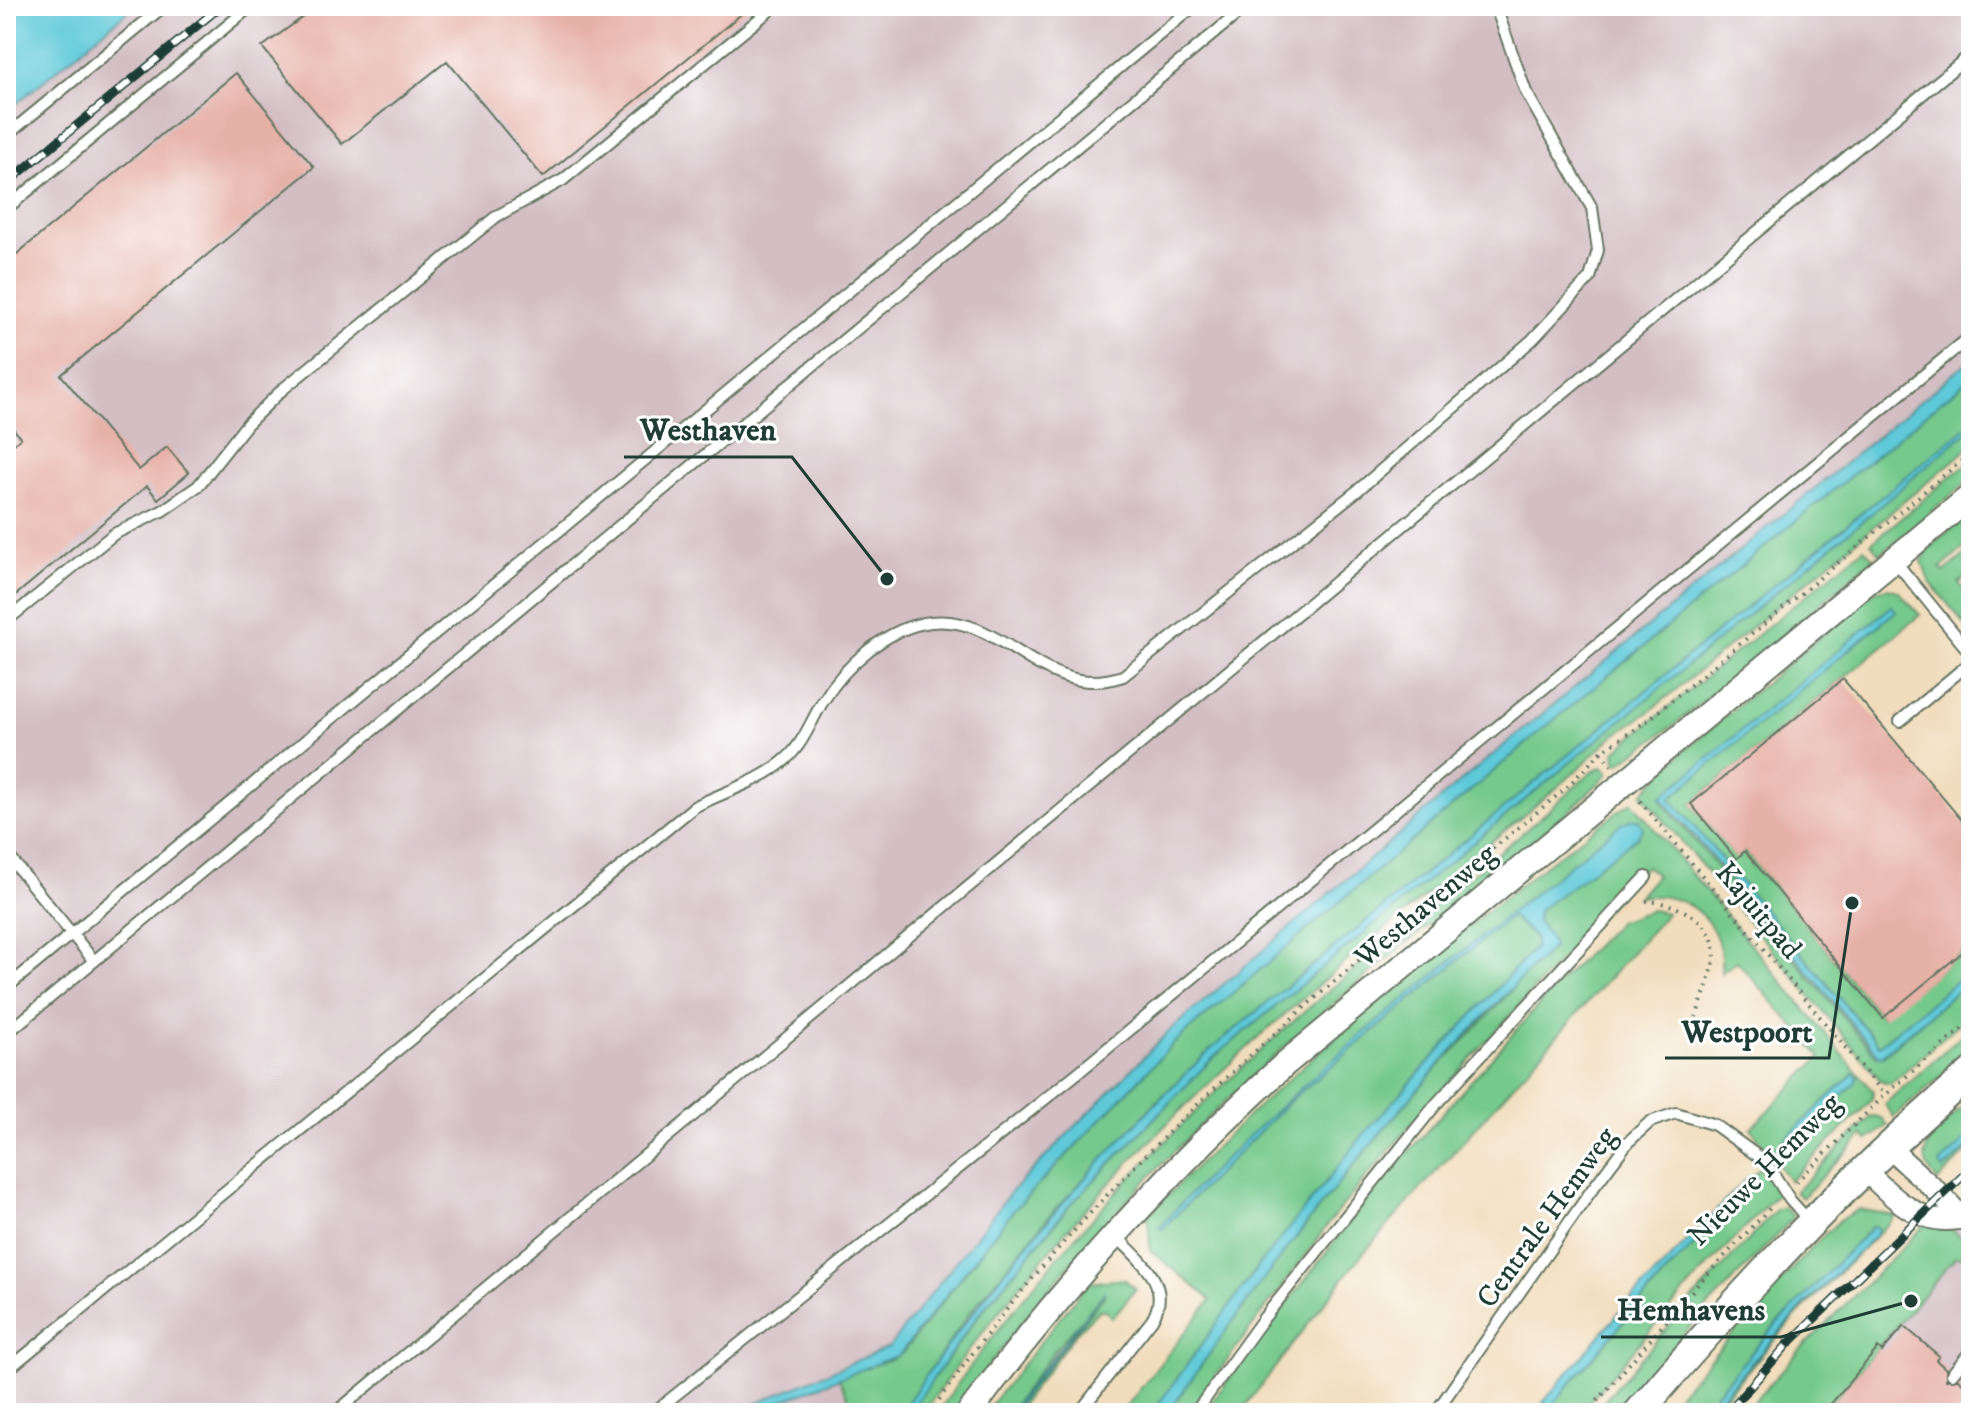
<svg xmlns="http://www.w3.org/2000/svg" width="1977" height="1419" viewBox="0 0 1977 1419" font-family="'IM FELL DW Pica',serif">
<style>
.industrial{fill:#d2bec3}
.green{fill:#76c98c;stroke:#4a8360;stroke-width:2;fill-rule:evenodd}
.water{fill:#5ec9d9;stroke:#3e8386;stroke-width:2}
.building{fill:#e6b1a7}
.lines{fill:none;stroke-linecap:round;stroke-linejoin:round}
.service-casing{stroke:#687564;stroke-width:14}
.minor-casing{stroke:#687564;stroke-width:24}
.tertiary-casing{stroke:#687564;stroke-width:28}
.secondary-casing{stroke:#687564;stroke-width:32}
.path{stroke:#687564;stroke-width:4;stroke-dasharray:2 6;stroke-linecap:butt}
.service{stroke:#fff;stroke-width:10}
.minor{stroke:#fff;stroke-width:20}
.tertiary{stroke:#fff;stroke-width:24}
.secondary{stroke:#fff;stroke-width:28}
.rail-casing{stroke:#1f3d34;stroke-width:9}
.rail{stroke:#fff;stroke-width:6;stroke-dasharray:18;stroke-linecap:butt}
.labels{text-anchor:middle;stroke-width:6;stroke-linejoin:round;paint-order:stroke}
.street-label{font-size:30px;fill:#1f3d34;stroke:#fff}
.leader{fill:none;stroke:#1f3d34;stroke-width:3}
.callout-dot{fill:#1f3d34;stroke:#fff;stroke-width:3}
.callout-label{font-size:32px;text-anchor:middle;font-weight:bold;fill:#1f3d34;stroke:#fff;stroke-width:6;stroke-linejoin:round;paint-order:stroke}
</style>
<rect width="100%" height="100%" fill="#fff"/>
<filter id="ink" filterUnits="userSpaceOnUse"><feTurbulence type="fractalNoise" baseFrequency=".0125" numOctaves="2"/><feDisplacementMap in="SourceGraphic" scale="16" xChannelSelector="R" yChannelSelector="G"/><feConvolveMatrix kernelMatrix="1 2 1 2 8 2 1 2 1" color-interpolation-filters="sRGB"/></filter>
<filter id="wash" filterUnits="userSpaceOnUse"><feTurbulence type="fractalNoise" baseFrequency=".006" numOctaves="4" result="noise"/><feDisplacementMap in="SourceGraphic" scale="32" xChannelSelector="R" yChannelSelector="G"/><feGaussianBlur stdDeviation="1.8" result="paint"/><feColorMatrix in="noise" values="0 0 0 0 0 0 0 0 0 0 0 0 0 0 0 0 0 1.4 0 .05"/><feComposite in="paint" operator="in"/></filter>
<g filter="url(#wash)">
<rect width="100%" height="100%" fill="#f1ddbd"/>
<!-- industrial -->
<g class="industrial">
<polygon points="6,6 1971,6 1971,412 1312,959 889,1413 6,1413"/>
<polygon points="1954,1198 1971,1205 1971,1413 1744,1413 1801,1349"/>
</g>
<!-- green -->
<g class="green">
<polygon points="1971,377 1971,423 1210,1050 1157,1101 1051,1214 971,1311 900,1413 849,1413 848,1396 838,1377 892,1359 904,1351 1013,1211 1174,1043 1542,730"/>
<path d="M1971 428V446L1649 712 1614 735 1565 781C1450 877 1331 969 1222 1071 1111 1174 1010 1289 923 1413H909L978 1316 1070 1205 1213 1058Z"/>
<polygon points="1971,460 1971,479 1880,554 1871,543"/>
<polygon points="1971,512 1971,542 1941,568 1944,572 1971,550 1971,573 1959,583 1971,598 1971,632 1929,581 1922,562 1928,548"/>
<polygon points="1864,548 1874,559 1675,724 1619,764 1616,762 1615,751"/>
<polygon points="1887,588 1898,591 1920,615 1691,804 1736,858 1745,851 1882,1017 1971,945 1971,969 1879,1045 1670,798 1895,611 1892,607 1727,746 1663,795 1662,802 1877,1057 1883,1056 1971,979 1971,1013 1890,1084 1882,1082 1642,794 1684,751 1875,591"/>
<path d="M1602 767 1609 773 1574 807C1466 896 1353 982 1250 1078 1140 1180 1040 1291 954 1413H937C1044 1258 1177 1121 1319 999 1409 923 1504 853 1590 773Z"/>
<path d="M1632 802 1873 1091 1872 1100 1790 1181 1751 1128 1821 1057 1737 961 1721 973C1725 922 1688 890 1638 897L1657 875 1646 866 1414 1121 1338 1211 1188 1413H1168C1243 1303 1326 1195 1414 1094 1459 1042 1514 996 1551 938L1537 921 1539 910 1637 837 1621 824 1293 1095 1159 1227 1162 1229 1291 1100 1511 916 1535 937V947L1369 1128 1258 1267 1152 1413H1121L1211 1300 1150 1250 1148 1216C1236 1122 1331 1039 1430 958 1496 904 1562 850 1632 802ZM1854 1073 1781 1153 1776 1148Z"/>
<polygon points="1651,910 1667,913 1358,1259 1240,1413 1203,1413 1372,1193 1551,991 1618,922"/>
<polygon points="1971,1027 1971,1050 1894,1117 1885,1105 1888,1101"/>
<path d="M1971 1099V1147L1938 1181C1903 1147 1949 1122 1971 1099Z"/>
<polygon points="1871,1117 1881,1118 1888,1125 1868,1140 1863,1135 1802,1198 1795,1192"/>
<polygon points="1761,1167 1780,1191 1694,1281 1579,1413 1545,1413 1664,1275 1754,1184 1750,1178"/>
<polygon points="1784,1207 1794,1217 1702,1313 1616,1413 1594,1413 1689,1303 1777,1209"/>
<polygon points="1859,1209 1896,1216 1798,1314 1710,1413 1706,1413 1807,1302 1877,1234 1876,1227 1873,1226 1766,1336 1699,1413 1661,1413 1814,1245 1841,1219"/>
<polygon points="1927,1223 1952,1229 1971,1246 1971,1259 1956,1256 1823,1413 1744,1413 1801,1349"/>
<polygon points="1124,1279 1136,1289 1112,1318 1105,1310 1099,1310 1076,1333 1015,1413 1011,1413 1105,1294 1057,1347 1008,1413 984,1413 1088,1283"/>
</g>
<!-- water -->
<g class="water">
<polygon points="6,6 134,6 6,112"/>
<polygon points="1971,359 1971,377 1542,730 1174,1043 1013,1211 899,1355 751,1413 733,1413 889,1347 1011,1192 1169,1031 1460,782"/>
<path d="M1971 423V428L1873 512 1213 1058 1070 1205 978 1315 909 1413H900C991 1280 1093 1161 1210 1050Z"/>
<polygon points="1892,606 1896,611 1670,798 1879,1045 1971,969 1971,979 1880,1057 1661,797"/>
<path d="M1632 819 1639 820 1643 828 1637 837 1538 911 1537 921 1551 938 1553 947C1409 1087 1281 1248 1168 1413H1152L1258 1267 1369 1128 1535 947V937L1511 916 1291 1100 1162 1229 1159 1227C1298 1077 1462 952 1621 824Z"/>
<polygon points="1854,1073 1858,1077 1855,1083 1781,1154 1776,1148"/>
<polygon points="1971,1134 1971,1144 1943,1170 1940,1164"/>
<polygon points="1748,1177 1753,1185 1664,1275 1545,1413 1534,1413 1624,1307"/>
<polygon points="1873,1226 1878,1229 1877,1234 1807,1302 1706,1413 1699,1413 1766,1336"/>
<polygon points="1105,1291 1011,1413 1008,1413"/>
</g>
<g id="blocks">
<!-- building -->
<g class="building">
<polygon points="318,6 751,6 543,177 447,61 342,144 262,47"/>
<polygon points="236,73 314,167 61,375 139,470 167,447 189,473 158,499 147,486 6,603 6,451 21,438 6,420 6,263"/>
<polygon points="1843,679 1971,831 1971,945 1883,1018 1745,851 1736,859 1691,804"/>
<polygon points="1904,1326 1939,1356 1936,1360 1946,1369 1946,1380 1958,1379 1971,1390 1971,1401 1960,1413 1823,1413 1878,1348 1882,1352"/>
</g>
</g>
</g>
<g filter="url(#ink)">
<use href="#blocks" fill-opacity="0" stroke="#687564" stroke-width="2"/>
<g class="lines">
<!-- service casing -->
<g class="service-casing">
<g id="service">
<polyline points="6,136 164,6"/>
<polyline points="6,209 251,6"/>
<polyline points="1895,561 1971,654"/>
<polyline points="6,621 114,534 162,511 198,486 247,424 283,389 497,216 563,180 775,6"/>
<polyline points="1900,721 1971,662"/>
<polyline points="6,853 94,961"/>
<polyline points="6,988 1194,6"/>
<polyline points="6,1034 1247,6"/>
<path d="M6 1371 694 807C723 792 762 781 786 759 803 744 810 723 822 703 844 666 887 627 931 622 1006 614 1042 703 1123 676L1357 491 1532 340 1590 278 1598 250 1592 208 1526 92 1499 16"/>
<polyline points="1952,1374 1971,1351"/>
<polyline points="335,1413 1971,54"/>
<polyline points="653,1413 1080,1071 1971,336"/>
<path d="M1079 1413 1152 1320C1174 1284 1138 1259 1115 1235"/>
<polyline points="1195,1413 1263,1319 1437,1103 1646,877"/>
<polyline points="1435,1413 1591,1191 1628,1142 1650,1122 1676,1113 1715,1125 1766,1162 1790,1200 1810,1222"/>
<polyline points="1968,1413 1971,1409"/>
</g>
</g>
<!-- minor casing -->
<g class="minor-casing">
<g id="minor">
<path d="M1890 1148C1907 1166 1949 1199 1960 1217"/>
<path d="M1866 1171C1887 1192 1914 1220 1946 1220 1956 1220 1961 1217 1971 1220"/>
</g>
</g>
<!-- tertiary casing -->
<g class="tertiary-casing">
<path id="tertiary" d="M969 1413C1064 1285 1169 1170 1286 1063L1971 496"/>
</g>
<!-- secondary casing -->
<g class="secondary-casing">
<path id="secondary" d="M1638 1413C1740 1293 1851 1176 1971 1073"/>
</g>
<!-- path -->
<g class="path">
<polyline points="1601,752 1611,766"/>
<polyline points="1640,801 1885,1095"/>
<path d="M1646 901C1677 902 1721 923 1714 962 1710 980 1702 999 1696 1017"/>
<polyline points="1796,1182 1885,1095 1971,1021"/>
<path d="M930 1413C1099 1164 1336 979 1565 789L1601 752 1648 720 1971 453"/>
<polyline points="1587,1413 1700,1282 1773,1205"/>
</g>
<!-- service -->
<use href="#service" class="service"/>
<!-- minor -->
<use href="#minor" class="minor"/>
<!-- tertiary -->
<use href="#tertiary" class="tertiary"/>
<!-- secondary -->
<use href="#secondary" class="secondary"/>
<!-- rail casing -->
<g class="rail-casing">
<g id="rail">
<polyline points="6,184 221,6"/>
<polyline points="1727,1413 1787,1345 1971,1168"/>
</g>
</g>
<!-- rail -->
<use href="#rail" class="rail"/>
</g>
</g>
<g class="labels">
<!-- street labels -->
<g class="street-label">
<text transform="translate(1425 905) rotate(-40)" y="10">Westhavenweg</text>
<text transform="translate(1759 910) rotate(50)" y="10">Kajuitpad</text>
<text transform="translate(1764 1169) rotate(-45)" y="10">Nieuwe Hemweg</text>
<text transform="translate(1546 1217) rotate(-54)" y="10">Centrale Hemweg</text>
</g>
</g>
<!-- callouts -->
<path class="leader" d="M887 579L792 457H624M1852 903L1829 1058H1665M1911 1301L1781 1337H1601"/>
<g class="callout-dot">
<circle cx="887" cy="579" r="8"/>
<circle cx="1852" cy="903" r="8"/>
<circle cx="1911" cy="1301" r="8"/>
</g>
<g class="callout-label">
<text x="708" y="440">Westhaven</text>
<text x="1747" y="1042">Westpoort</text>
<text x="1691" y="1320">Hemhavens</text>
</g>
<!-- margin -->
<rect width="1977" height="1419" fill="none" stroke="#fff" stroke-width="32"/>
</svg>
